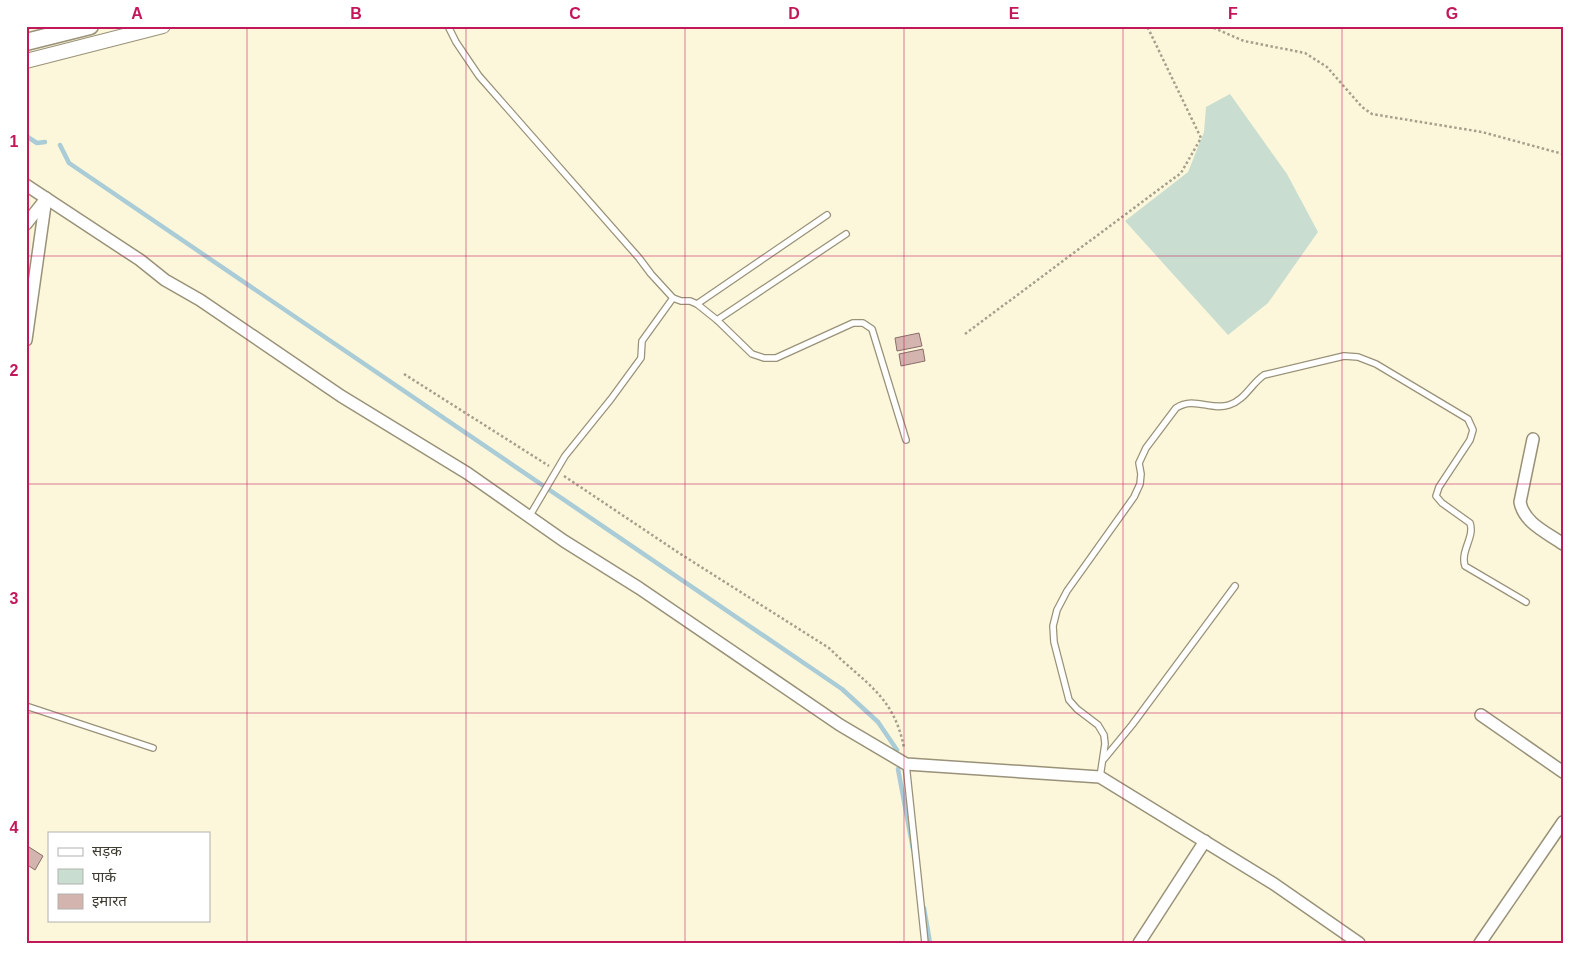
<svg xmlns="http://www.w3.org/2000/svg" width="1589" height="969" viewBox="0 0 1589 969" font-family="Helvetica,'Noto Sans Devanagari',sans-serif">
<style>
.green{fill:#c9ded1}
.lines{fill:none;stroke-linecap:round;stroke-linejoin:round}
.stream{stroke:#a9ccd7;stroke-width:4.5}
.building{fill:#d3b4ae;stroke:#8a6e69}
.service-casing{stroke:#999279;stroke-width:8}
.minor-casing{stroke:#999279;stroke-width:14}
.tertiary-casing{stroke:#999279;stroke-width:16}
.secondary-casing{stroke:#999279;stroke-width:19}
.path{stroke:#a4a08c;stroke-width:2.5;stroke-dasharray:2.5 2.5;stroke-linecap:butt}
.service{stroke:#fff;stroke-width:5.5}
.minor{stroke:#fff;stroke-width:11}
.tertiary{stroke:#fff;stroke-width:14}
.secondary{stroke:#fff;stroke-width:16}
.grid{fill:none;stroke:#c2185b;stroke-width:1;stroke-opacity:0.55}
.neatline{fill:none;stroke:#c2185b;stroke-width:2}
.grid-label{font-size:16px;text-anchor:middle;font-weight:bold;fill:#c2185b}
</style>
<rect width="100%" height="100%" fill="#fcf6da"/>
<!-- green -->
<polygon class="green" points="1230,94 1287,174 1318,232 1268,303 1228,335 1125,221 1188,172 1204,132 1206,107"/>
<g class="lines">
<!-- stream -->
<g class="stream">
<polyline points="26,136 37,143 45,142"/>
<polyline points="60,145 69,163 842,689 878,722 897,750"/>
<polyline points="898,769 913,849"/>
<polyline points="924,908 930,943"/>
</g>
</g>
<!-- building -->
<g class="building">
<polygon points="919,333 922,346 897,351 895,338"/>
<polygon points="923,349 925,361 901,366 899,354"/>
<polygon points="29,847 43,856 35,870 26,864 26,851"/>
</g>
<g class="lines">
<!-- service casing -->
<g class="service-casing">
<g id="service">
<polyline points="448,26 456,42 479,76 639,258 651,274 673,298 681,301 690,301 697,304 717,320 752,354 764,358 776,358 853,323 863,323 872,329 906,440"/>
<polyline points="697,304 827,215"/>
<polyline points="717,320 846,234"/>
<polyline points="529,517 565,456 611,399 641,358 642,341 673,298"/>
<polyline points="26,706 153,748"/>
<polyline points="1104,759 1132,725 1235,586"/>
<polyline points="906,764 925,943"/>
<path d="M1100 777 1105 744 1104 735 1098 725 1077 709 1069 700 1054 642 1053 626 1057 610 1067 591 1134 497 1140 484 1141 474 1139 463 1146 448 1176 408C1194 396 1211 411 1229 405 1245 400 1251 384 1264 375L1344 356 1358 357 1376 364 1468 419 1473 430 1470 440 1439 487 1436 496 1442 503 1470 523C1475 537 1460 551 1465 566L1526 602"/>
</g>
</g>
<!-- minor casing -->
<g class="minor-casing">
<g id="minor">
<polyline points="26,185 140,260 165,280 200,300 341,396 467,473 564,541 639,588 840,725 906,764 1100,777 1274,884 1359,943"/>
<polyline points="26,224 45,200"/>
<polyline points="26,340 46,198"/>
<path d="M1533 439 1520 502C1524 523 1546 532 1563 544"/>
<polyline points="1481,715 1563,772"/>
<polyline points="1139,943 1205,841"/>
<polyline points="1480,943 1563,822"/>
</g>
</g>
<!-- tertiary casing -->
<g class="tertiary-casing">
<polyline id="tertiary" points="26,61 163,26"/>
</g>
<!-- secondary casing -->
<g class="secondary-casing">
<polyline id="secondary" points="26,42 90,26"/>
</g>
<!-- path -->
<g class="path">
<polyline points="1209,26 1244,41 1305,53 1327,67 1362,107 1372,114 1482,132 1563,154"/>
<polyline points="965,334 1181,173 1201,138 1147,26"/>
<polyline points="404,374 549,466"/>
<path d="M564 476 679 553 829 648C864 683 894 695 904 748"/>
</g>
<!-- service -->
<use href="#service" class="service"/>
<!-- minor -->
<use href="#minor" class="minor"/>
<!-- tertiary -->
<use href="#tertiary" class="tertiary"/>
<!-- secondary -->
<use href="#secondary" class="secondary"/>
</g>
<!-- grid -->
<path class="grid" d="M247 26V943M466 26V943M685 26V943M904 26V943M1123 26V943M1342 26V943M26 256H1563M26 484H1563M26 713H1563"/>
<!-- border -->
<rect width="1589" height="969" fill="none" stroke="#ffffff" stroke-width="55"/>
<!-- legend -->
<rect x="48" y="832" width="162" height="90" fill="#ffffff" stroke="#b2b1ad"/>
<rect x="58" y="848" width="25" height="8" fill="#ffffff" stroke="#b2b1ad"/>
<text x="92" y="856" font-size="15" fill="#3f3d32">सड़क</text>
<rect x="58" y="869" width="25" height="15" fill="#c9ded1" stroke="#b2b1ad"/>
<text x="92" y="882" font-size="15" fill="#3f3d32">पार्क</text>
<rect x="58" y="894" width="25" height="15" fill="#d3b4ae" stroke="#b2b1ad"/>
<text x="92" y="906" font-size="15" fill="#3f3d32">इमारत</text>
<rect x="28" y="28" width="1534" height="914" class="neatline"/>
<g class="grid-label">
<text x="137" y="19">A</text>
<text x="356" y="19">B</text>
<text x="575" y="19">C</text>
<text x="794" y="19">D</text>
<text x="1014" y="19">E</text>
<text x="1233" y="19">F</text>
<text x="1452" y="19">G</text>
<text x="14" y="147">1</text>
<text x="14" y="376">2</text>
<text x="14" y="604">3</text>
<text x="14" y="833">4</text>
</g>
</svg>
